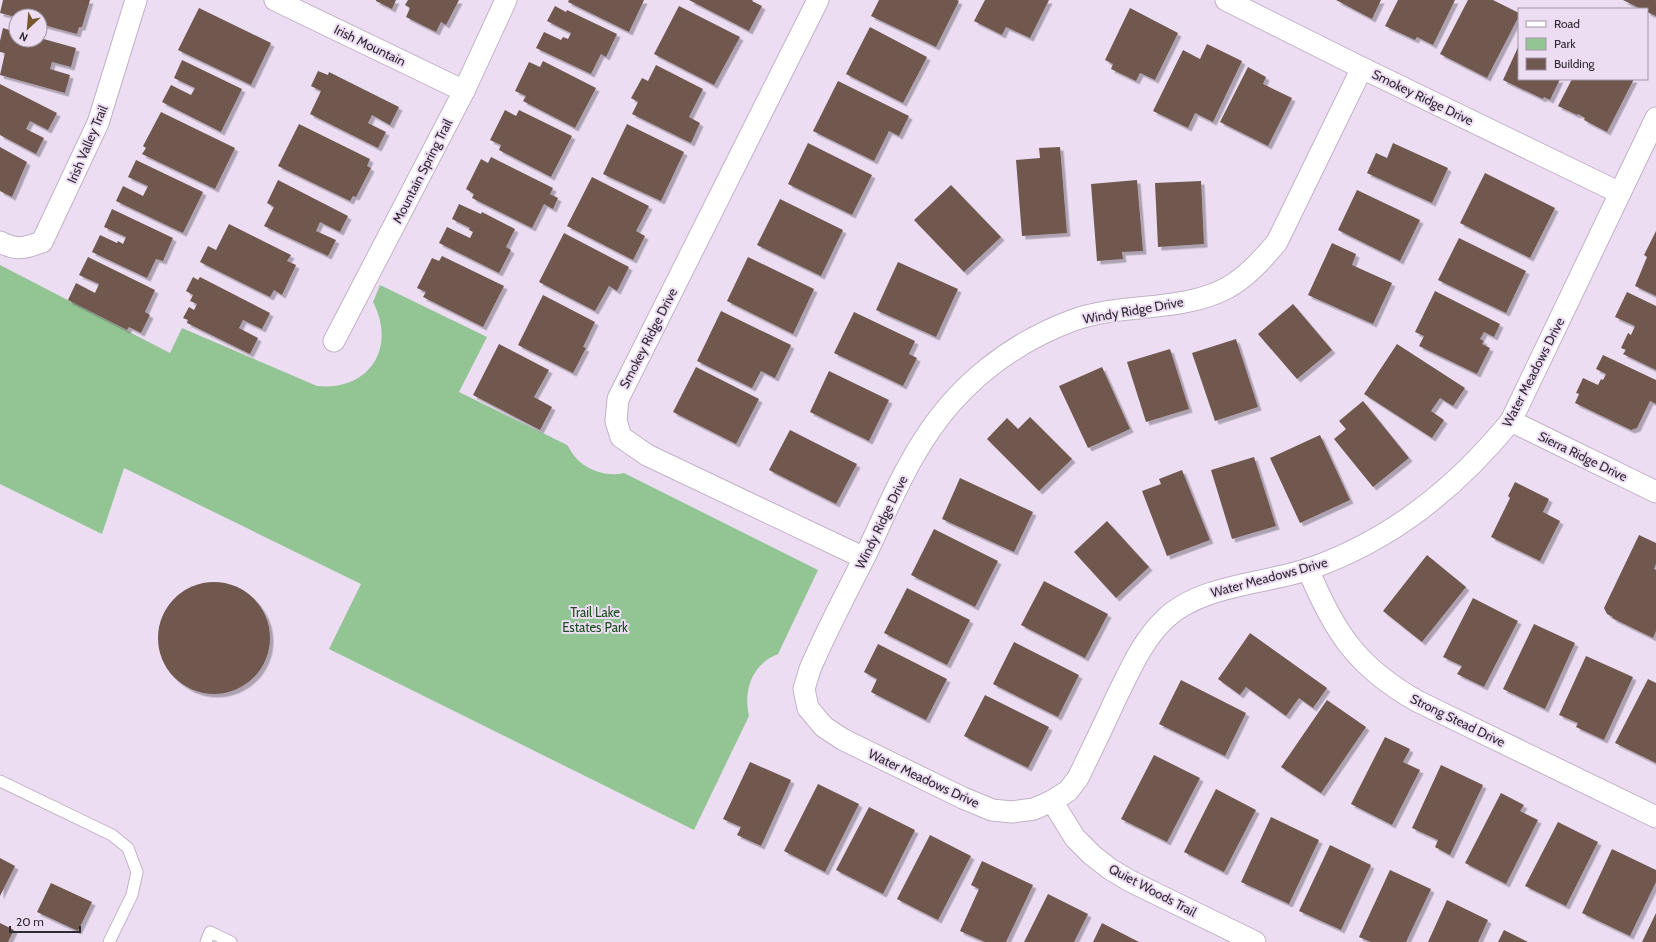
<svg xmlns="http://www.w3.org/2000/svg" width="1656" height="942" viewBox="0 0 1656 942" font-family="Cabin,sans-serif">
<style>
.green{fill:#93c494}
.building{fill:#6f5850;filter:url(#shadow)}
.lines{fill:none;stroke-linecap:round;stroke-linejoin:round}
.service-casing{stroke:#c1b2c6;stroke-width:13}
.minor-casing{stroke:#c1b2c6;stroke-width:23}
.service{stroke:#fff;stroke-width:11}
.minor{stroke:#fff;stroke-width:21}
.labels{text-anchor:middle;stroke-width:4;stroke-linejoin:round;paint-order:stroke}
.street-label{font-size:13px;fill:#2f2931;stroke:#ecddf2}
.park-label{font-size:13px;fill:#194c1e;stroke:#ecddf2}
</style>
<defs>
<filter id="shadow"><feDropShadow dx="3.5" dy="3.5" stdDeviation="0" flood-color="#0004"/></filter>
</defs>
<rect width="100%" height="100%" fill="#ecddf2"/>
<!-- green -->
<path class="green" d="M0 265 170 353 182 328 317 386C369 391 397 348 373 302L380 285 487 337 459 392 567 445C570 449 573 455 576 458 588 471 608 477 624 473L818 570 778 654C752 664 743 690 749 716L694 830 329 649 361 584 124 468 102 534 0 484Z"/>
<!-- building -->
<g class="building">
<polygon points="3,0 90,0 82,27 79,27 77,34 40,24 40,16 16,17 0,13"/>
<polygon points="376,0 396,0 392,9 376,1"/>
<polygon points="408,0 459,0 446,25 441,22 436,32 406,17 410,8 405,5"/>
<polygon points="569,0 644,0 629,32 568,2"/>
<polygon points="689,0 753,0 752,1 762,6 749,31"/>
<polygon points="879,0 957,0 959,1 936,47 871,16"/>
<polygon points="985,0 1049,0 1030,38 1006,27 1002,35 974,21"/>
<polygon points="1336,0 1381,0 1372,19"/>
<polygon points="1398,0 1455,0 1433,45 1417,37 1415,40 1385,26"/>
<polygon points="1468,0 1493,0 1519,13 1519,16 1487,78 1440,54"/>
<polygon points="1623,0 1656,0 1656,16 1647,12 1647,9 1641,9"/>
<polygon points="555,6 566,12 567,10 617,34 606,57 601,54 591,74 536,48 544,32 561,40 563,37 568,39 571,33 547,21"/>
<polygon points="679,6 740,37 714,85 654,54"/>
<polygon points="199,8 271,43 251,85 178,50"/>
<polygon points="1130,8 1178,33 1155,80 1140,73 1136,81 1111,69 1113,64 1105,60"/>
<polygon points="870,27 927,57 903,103 846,74"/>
<polygon points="3,28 16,32 16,40 40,40 40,38 76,48 71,67 52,62 50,69 70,75 65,93 0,75 5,53 0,52 0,41"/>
<polygon points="1207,44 1242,61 1213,122 1195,113 1188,128 1153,111 1183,50 1200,59"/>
<polygon points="1519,45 1519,79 1560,79 1550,100 1544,97 1543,99 1503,80"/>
<polygon points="182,60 242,89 221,132 162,102 171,85 191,95 195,88 174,78"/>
<polygon points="543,61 596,88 575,128 523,101 526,96 515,91 529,62 540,67"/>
<polygon points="656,65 703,89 689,117 700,123 691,143 632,114 638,102 631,98 642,78 648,81"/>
<polygon points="1248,67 1266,77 1263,84 1292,98 1268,146 1220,122"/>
<polygon points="318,71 328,75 329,72 399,107 390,125 372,115 368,123 386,132 378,148 310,114 321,91 311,86"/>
<polygon points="1572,79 1634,79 1607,132 1584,120 1585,118 1578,114 1577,115 1558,106"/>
<polygon points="838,81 909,116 899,136 889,131 874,161 813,131"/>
<polygon points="0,84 57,113 48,130 30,121 26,129 44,138 36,154 0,135"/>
<polygon points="505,110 516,116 519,110 572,136 551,177 499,150 501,145 490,140"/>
<polygon points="161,112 235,148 215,189 142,154 146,148 143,146"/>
<polygon points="299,124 370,159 367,166 371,168 356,197 353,196 350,201 278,166"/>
<polygon points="627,124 684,152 661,201 603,174"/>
<polygon points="808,143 872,175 852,215 788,184"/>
<polygon points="1393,143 1448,168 1432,203 1367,173 1376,153 1387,158"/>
<polygon points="0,147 27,162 12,197 0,191"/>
<polygon points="1060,147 1067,233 1022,236 1016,160 1040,158 1039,148"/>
<polygon points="491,157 553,188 550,194 558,198 553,209 544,204 532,228 472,198 474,194 466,189 481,159 488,163"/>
<polygon points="136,160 203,192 183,233 116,201 123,186 143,196 148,186 128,177"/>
<polygon points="1485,173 1555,208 1530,258 1460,223"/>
<polygon points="592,177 649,206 636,231 645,236 633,260 567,226"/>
<polygon points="278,180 348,216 340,232 320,222 316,231 336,240 328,256 264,226 274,207 267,203"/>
<polygon points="1137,180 1143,251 1122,252 1123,259 1097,261 1091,184"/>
<polygon points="1201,181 1204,244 1158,247 1155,183"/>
<polygon points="951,185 1001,237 964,272 914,220"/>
<polygon points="1357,190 1420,220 1400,261 1338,230"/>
<polygon points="780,199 843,230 821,276 757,245"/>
<polygon points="459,204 481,214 482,212 515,229 506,247 511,250 499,273 439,243 447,227 470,238 473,232 469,230 470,228 452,219"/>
<polygon points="112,209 173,238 163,261 156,259 147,278 92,252 100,235 117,243 118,241 123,244 126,237 104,227"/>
<polygon points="229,224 291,255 287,261 296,265 282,295 274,290 270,297 200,262 208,246 216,250"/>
<polygon points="1656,231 1656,296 1635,286 1647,257 1644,255"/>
<polygon points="564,233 629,267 617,291 609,286 595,311 539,282"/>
<polygon points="1459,238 1526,271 1506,313 1438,280"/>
<polygon points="1332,243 1356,254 1352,265 1392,283 1373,324 1308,295"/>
<polygon points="442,256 504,286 483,327 423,297 426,292 417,288 432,258 439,261"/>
<polygon points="88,257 155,290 145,312 150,315 141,333 129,327 127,330 68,300 76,283 95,293 99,284 79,275"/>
<polygon points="748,257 814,289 793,334 727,301"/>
<polygon points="898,262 958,289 936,337 876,310"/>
<polygon points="193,277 198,280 200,277 270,313 262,329 243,320 239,328 258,338 250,354 187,323 188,320 183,318 189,307 194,310 197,304 190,301 193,295 186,291"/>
<polygon points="1435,291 1500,324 1494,337 1484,332 1480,339 1484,341 1482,344 1490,348 1477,374 1419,346 1424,336 1415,332"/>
<polygon points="1627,292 1656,306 1656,370 1623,354 1626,350 1621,348 1628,333 1631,335 1635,326 1615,317"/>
<polygon points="543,295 595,322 583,347 586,348 573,373 518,345"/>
<polygon points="1293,304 1332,350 1297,379 1258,334"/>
<polygon points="721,311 791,345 775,378 761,371 752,388 697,361"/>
<polygon points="854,312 915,341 909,354 917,358 903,386 834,353"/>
<polygon points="1236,339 1258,407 1215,421 1192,353"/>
<polygon points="499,344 549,370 534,397 552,407 540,430 473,395"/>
<polygon points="1397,344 1465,388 1453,406 1440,398 1431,411 1444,420 1432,438 1364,394"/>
<polygon points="1170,349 1189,409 1146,422 1127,362"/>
<polygon points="1603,355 1656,380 1656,404 1650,401 1637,428 1631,430 1575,403 1579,394 1576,393 1583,378 1598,385 1601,379 1603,380 1606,374 1596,369"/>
<polygon points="696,367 759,399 736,444 673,412"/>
<polygon points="1102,367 1130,429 1088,448 1059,386"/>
<polygon points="829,371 889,400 869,441 810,412"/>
<polygon points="1363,401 1409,458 1373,487 1334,439 1346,429 1339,421"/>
<polygon points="1030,417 1072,459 1039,491 987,439 1007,418 1018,429"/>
<polygon points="790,430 857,464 836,504 769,470"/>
<polygon points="1320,435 1350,500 1300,523 1270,458"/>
<polygon points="1254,457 1276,526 1232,539 1211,470"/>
<polygon points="1182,470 1210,540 1167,556 1142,491 1161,484 1159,479"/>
<polygon points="960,478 1033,512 1014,552 942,519"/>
<polygon points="1515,482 1549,499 1543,512 1560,521 1540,561 1491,537 1510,498 1508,496"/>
<polygon points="1107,521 1149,567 1116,598 1074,552"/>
<polygon points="934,529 998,561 975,607 911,575"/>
<polygon points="1639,535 1656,543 1656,564 1654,569 1656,570 1656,631 1653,638 1612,618 1613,617 1607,614 1604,608"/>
<polygon points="1427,555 1466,587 1422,642 1383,611"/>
<polygon points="1044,581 1108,614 1085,658 1021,625"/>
<circle cx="214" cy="638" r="56"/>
<polygon points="907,588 970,620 947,665 884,633"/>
<polygon points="1473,598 1518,621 1484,687 1457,674 1462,666 1443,657"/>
<polygon points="1534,624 1575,643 1545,709 1503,689"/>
<polygon points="1250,633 1327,688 1313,708 1299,698 1286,716 1246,687 1240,695 1218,679"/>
<polygon points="1014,642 1079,675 1058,717 993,684"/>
<polygon points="878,644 947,679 926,720 871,692 877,679 864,672"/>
<polygon points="1586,656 1633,677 1604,740 1576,727 1578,723 1559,715"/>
<polygon points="1648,679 1656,683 1656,763 1615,743"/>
<polygon points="1181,680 1246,713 1225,756 1159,724"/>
<polygon points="985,695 1049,727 1028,768 964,736"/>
<polygon points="1327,700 1366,727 1321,793 1281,767"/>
<polygon points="1385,737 1410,749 1403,762 1420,770 1392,825 1351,804"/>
<polygon points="1154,755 1200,778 1167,842 1121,819"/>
<polygon points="750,762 791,780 761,846 737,835 741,827 723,819"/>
<polygon points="1441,765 1483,785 1450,855 1435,847 1438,840 1412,828"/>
<polygon points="818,784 859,804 825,872 784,851"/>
<polygon points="1216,789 1256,810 1224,872 1184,852"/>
<polygon points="1501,793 1524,805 1520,811 1538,820 1506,884 1465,863"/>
<polygon points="869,807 915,830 883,894 836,870"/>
<polygon points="1271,817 1319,840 1289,904 1241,882"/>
<polygon points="1558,822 1598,842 1566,906 1525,886"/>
<polygon points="930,835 971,856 938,920 897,899"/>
<polygon points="1330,845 1371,865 1341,930 1299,911"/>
<polygon points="1612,849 1656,870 1656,882 1630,936 1582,913"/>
<polygon points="0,858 15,866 0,896"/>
<polygon points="982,861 1033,885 1006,942 985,942 960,931 979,889 971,885"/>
<polygon points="1390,870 1431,889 1406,942 1371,942 1359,937"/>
<polygon points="51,883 92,902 78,931 37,912"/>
<polygon points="1048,894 1088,914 1074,942 1024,942"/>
<polygon points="1447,900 1488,920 1478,942 1428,942"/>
<polygon points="1656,913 1656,942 1642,942"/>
<polygon points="0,923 14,930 8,942 0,942"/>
<polygon points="1102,923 1139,942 1093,942"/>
<polygon points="1504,930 1528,942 1498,942"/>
</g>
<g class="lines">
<!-- service casing -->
<g class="service-casing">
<g id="service">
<polyline points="0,781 112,835 128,848 137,872 132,895 109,942"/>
<polyline points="206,942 210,932 231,942"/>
</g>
</g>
<!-- minor casing -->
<g class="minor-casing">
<g id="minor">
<polyline points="275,0 464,91"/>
<polyline points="818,0 618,399 616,421 621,437 647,455 864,558"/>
<polyline points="1226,0 1362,68 1620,193"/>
<path d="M1362 68 1277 242C1263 259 1247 277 1227 288 1180 313 1121 302 1071 321 1010 344 958 385 923 441 901 475 885 514 868 550 848 590 827 629 810 669L804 689 808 708 824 727 844 740 963 798 992 810 1012 812 1034 809 1052 801 1068 791 1078 778C1091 751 1104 725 1116 698 1130 670 1142 641 1165 619 1200 585 1264 584 1309 569 1392 540 1456 488 1511 421L1656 118"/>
<path d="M0 242C17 251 25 248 42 242L98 123 136 0"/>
<polyline points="334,341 464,91 506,0"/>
<polyline points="1511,421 1656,492"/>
<path d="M1308 569C1334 632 1357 667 1417 701L1656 817"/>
<polyline points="1052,801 1075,838 1092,855 1110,869 1130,881 1255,942"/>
</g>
</g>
<!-- service -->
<use href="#service" class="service"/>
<!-- minor -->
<use href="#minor" class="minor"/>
</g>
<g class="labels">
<!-- street labels -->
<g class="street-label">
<text transform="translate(370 45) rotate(26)" y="5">Irish Mountain</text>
<text transform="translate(1423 97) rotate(26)" y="5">Smokey Ridge Drive</text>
<text transform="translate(87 144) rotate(-67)" y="5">Irish Valley Trail</text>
<text transform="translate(422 171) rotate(-63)" y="5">Mountain Spring Trail</text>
<text transform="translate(1133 310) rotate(-10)" y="5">Windy Ridge Drive</text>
<text transform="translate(648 338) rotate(-63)" y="5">Smokey Ridge Drive</text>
<text transform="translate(1533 372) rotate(-63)" y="5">Water Meadows Drive</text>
<text transform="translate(1583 456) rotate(26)" y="5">Sierra Ridge Drive</text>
<text transform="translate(881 522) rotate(-64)" y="5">Windy Ridge Drive</text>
<text transform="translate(1269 577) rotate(-15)" y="5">Water Meadows Drive</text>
<text transform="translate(1458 720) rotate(26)" y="5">Strong Stead Drive</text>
<text transform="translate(924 778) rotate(25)" y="5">Water Meadows Drive</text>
<text transform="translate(1153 890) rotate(28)" y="5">Quiet Woods Trail</text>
</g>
<!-- park labels -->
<g class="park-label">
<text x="595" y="617">Trail Lake<tspan x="595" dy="15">Estates Park</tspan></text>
</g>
</g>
<!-- legend -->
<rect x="1518" y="8" width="130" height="72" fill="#ecddf2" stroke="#a095a5"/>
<rect x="1526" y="21" width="20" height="6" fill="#ffffff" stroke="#a095a5"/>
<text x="1554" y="28" font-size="12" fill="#2f2931">Road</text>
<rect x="1526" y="38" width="20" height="12" fill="#93c494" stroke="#a095a5"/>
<text x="1554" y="48" font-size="12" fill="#2f2931">Park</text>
<rect x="1526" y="58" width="20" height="12" fill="#6f5850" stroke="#a095a5"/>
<text x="1554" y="68" font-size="12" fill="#2f2931">Building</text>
<!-- north arrow -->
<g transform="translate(28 28) rotate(206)"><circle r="19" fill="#ecddf2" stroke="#a095a5"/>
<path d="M0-3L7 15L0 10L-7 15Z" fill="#77572d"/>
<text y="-6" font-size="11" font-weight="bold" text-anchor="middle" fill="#2f2931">N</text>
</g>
<!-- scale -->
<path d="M10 926v6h70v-6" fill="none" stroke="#2f2931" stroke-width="2"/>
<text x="16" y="926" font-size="12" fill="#2f2931" stroke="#ecddf2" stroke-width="3" paint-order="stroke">20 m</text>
</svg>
